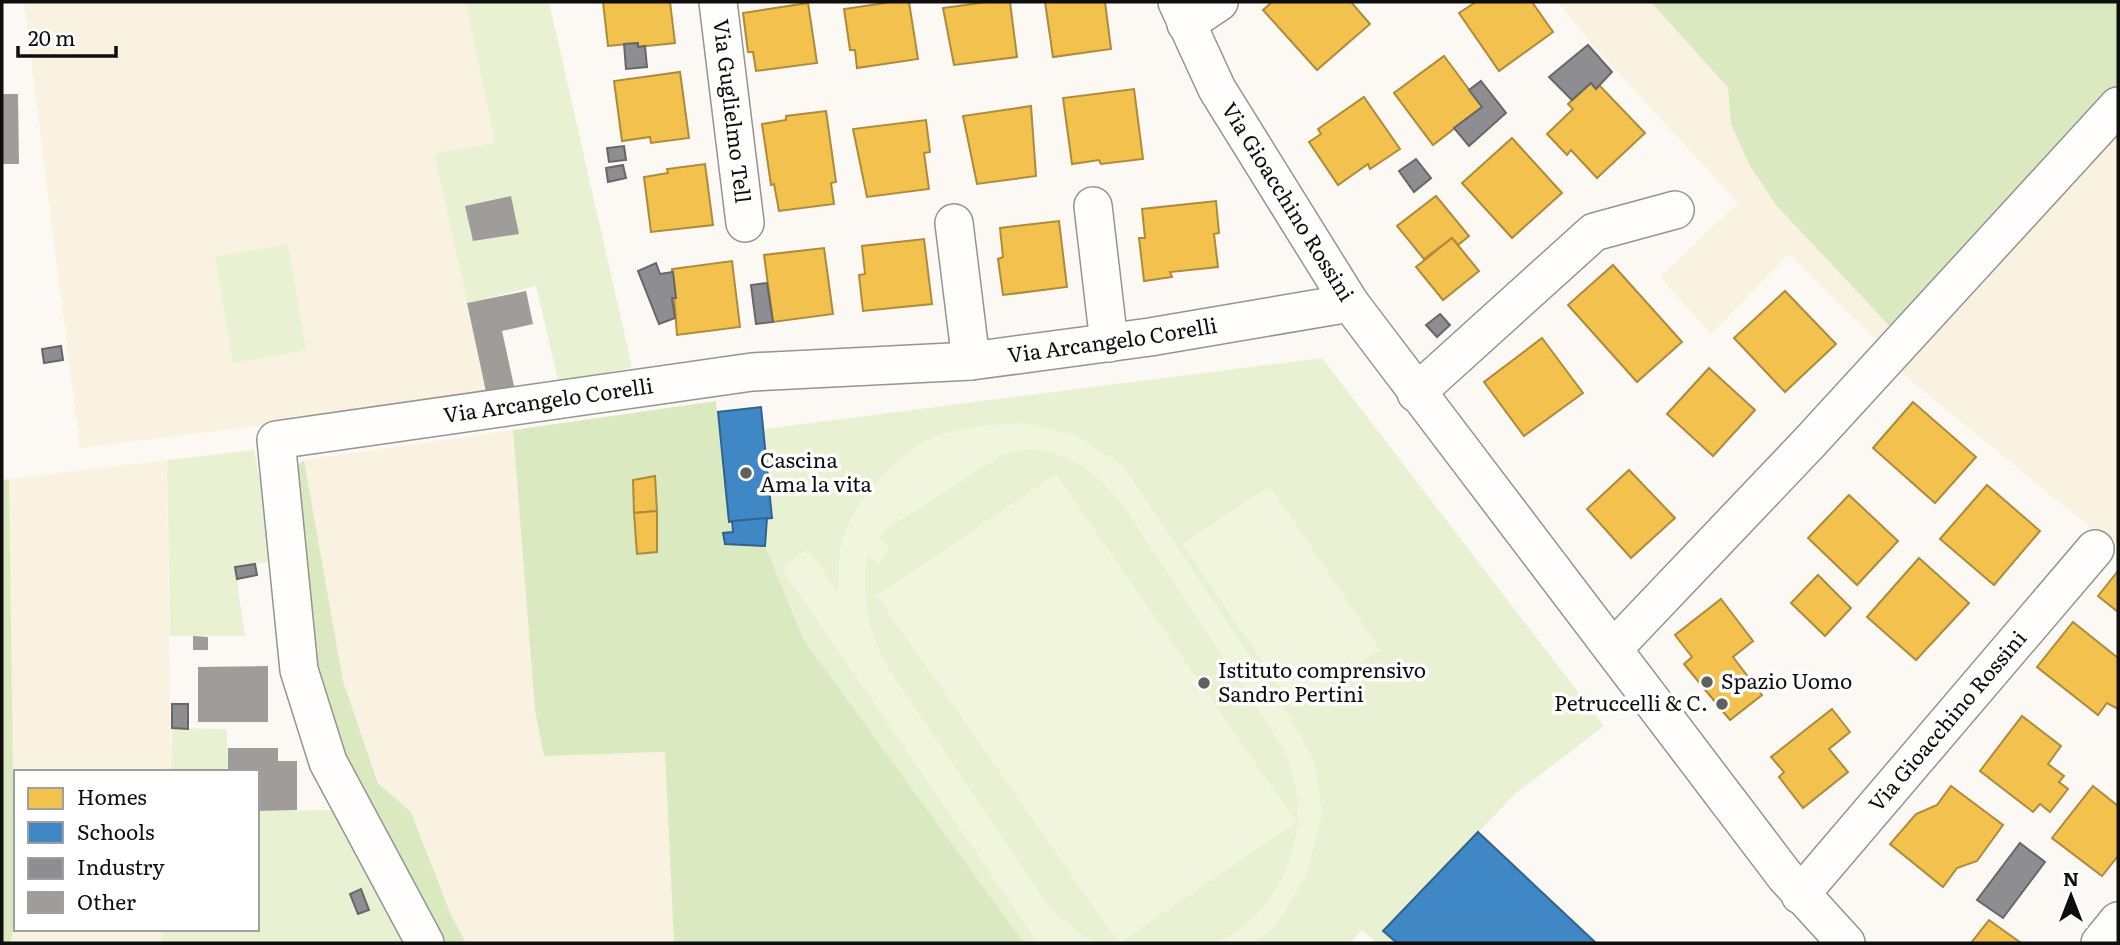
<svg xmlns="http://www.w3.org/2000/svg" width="2120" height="945" viewBox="0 0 2120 945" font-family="Literata,serif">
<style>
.farmland{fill:#f9f2e0}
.green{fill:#e9f1d3}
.forest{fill:#dbe9c1}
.pitch{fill:#f2f5dd}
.homes{fill:#f2c14e;stroke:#ae8b3b;stroke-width:2}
.schools{fill:#3f88c5;stroke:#30638e;stroke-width:2}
.industry{fill:#8d8d92;stroke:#67676a;stroke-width:2}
.building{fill:#9f9c99}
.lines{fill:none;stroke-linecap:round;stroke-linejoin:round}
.minor-casing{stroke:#959492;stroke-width:40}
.minor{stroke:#fffefd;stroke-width:37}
.poi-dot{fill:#61605e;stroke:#fff;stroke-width:2.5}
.labels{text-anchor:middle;stroke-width:7;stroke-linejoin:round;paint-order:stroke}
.street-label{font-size:21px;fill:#0e0e0e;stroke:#fff}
.poi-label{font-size:21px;fill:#0e0e0e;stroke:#fff;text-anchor:start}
</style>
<rect width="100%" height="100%" fill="#fcf9f4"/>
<!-- farmland -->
<g class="farmland">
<polygon points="24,2 466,2 495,143 434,153 488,401 343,415 80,448"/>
<polygon points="1558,2 1651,2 1728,89 1731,124 1776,205 1897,334 1884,348 1789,254 1711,334 1660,277 1738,203 1590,42"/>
<polygon points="2118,106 2118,541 2114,547 1886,360"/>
<polygon points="513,430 535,711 544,756 666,752 674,943 466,943 451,915 411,812 379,783 343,681 304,460"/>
<polygon points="167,460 171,772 16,772 16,929 162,929 161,943 10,943 15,922 9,479"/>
</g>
<!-- green -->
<g class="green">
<polygon points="466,2 549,2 632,367 559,384 536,286 467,303 434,153 495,143"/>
<polygon points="288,244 306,350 233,363 215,257"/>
<polygon points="1322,358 1604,726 1515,794 1384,931 1397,943 1377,943 1362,930 1350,943 1024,943 804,640 765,546 767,518 772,517 763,429"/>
<polygon points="254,450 275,561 235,567 245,636 170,636 167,460"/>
<polygon points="172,728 227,729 228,772 171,772"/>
<polygon points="339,810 407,943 161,943 162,929 257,929 257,811"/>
</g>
<!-- forest -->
<g class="forest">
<polygon points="1651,2 2118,2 2118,99 1897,334 1776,205 1749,164 1731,124 1728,88"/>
<polygon points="716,401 729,522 733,532 723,533 725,543 765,546 804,640 1024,943 674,943 665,752 544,756 535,711 513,430"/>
<polygon points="304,460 343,681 378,783 411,812 451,915 466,943 434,943 322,720 289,473"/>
<polygon points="9,479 15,922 10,943 2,943 2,480"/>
</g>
<!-- pitch -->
<g class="pitch">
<path d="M1026 423 1077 436 1124 467 1286 711 1315 762 1322 815 1306 876 1275 927 1254 943H1216C1289 907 1316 824 1285 751L1127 511C1098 470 1052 435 1000 456L888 528 878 538 889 548 879 564 867 555C862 596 867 630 887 666L1048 906 1080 934 1097 943H1038L781 567 809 549 838 594C839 580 838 564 840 550 847 508 899 448 940 435 968 426 996 424 1026 423Z"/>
<polygon points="1056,474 1296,822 1119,943 877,596"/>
<polygon points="1270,486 1380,650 1293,707 1183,544"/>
</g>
<!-- homes -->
<g class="homes">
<polygon points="603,2 670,2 675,43 638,47 638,43 608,46"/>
<polygon points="892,2 909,2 918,59 857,68 855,50 850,50 844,9"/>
<polygon points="987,2 1010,2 1017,57 954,65 943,8"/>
<polygon points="1045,2 1105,2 1111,49 1053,57"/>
<polygon points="1272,2 1351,2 1370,24 1317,70 1263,10"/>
<polygon points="1476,2 1532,2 1553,32 1499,71 1459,13"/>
<polygon points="808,3 817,63 756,71 753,52 748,52 743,13"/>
<polygon points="1444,56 1482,107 1433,145 1394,93"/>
<polygon points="680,72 689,138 651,143 650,137 622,141 614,81"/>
<polygon points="1591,83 1596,89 1599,85 1645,133 1597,178 1571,150 1567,155 1547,134 1573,109 1568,104"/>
<polygon points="1134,89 1143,159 1101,164 1099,160 1072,164 1063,98"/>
<polygon points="1364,97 1400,149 1370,169 1368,164 1338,185 1309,142 1321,134 1318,129"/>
<polygon points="1031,106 1036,176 977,184 963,116"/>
<polygon points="826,111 836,182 831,183 834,204 779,211 774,184 771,185 762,124 786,120 786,116"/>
<polygon points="926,120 930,152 924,153 929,189 867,197 853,129"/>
<polygon points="1512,138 1562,193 1512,238 1462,183"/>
<polygon points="705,164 713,225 651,232 644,177 668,173 667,169"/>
<polygon points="1436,196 1469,236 1458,245 1452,238 1424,259 1397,226"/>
<polygon points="1216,201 1219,233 1214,234 1218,267 1170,272 1172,277 1144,281 1139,238 1145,238 1142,209"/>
<polygon points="1059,221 1067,287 1003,295 998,259 1003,257 1000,228"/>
<polygon points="1452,238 1479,271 1443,300 1416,267"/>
<polygon points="924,239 932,304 863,311 859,275 865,274 862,246"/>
<polygon points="824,248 833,314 773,322 764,255"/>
<polygon points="732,261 740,327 677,335 672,269"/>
<polygon points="1613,265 1682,342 1637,382 1568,305"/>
<polygon points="1785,291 1836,344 1785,392 1734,338"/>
<polygon points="1542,338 1583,393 1524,436 1484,382"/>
<polygon points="1709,368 1755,410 1713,456 1667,414"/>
<polygon points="1913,402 1976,457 1935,503 1873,448"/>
<polygon points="1629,470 1675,518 1631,558 1587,509"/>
<polygon points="655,476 657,511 634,513 633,480"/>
<polygon points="1987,485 2040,531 1994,585 1940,539"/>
<polygon points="1849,495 1898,541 1857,585 1808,538"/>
<polygon points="657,511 657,552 637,554 634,513"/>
<polygon points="1919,558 1969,603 1916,660 1867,617"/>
<polygon points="2118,571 2118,612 2098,596"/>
<polygon points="1818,575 1851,608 1825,636 1791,603"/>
<polygon points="1721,599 1753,641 1733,657 1762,695 1730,720 1684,664 1692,657 1675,635"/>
<polygon points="2073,622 2118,658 2118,709 2107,703 2098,715 2037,667"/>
<polygon points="1832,709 1850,732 1829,749 1848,772 1803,808 1779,777 1784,772 1771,757"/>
<polygon points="2022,716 2061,746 2048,764 2064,776 2059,782 2068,789 2050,812 2040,804 2033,812 1980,771"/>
<polygon points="1951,786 2003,825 1977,861 1957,868 1943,887 1890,844 1916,814 1937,805"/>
<polygon points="2093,786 2118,806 2118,856 2102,876 2052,838"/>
<polygon points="1989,920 2021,943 1971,943"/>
</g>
<!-- schools -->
<g class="schools">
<polygon points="761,407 772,518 729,522 718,412"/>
<polygon points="767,518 765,546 725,544 723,533 733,532 732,521"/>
<polygon points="1478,832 1596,943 1397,943 1383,931"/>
</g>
<!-- industry -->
<g class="industry">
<polygon points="638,43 638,47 645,46 647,67 626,69 624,44"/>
<polygon points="1588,45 1612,72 1596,89 1591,83 1572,100 1549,77"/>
<polygon points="1481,81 1506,113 1469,146 1454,128 1482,107 1469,90"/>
<polygon points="624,146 626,160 609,162 607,148"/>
<polygon points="1416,159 1431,178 1414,192 1399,171"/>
<polygon points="623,165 626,178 608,182 606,168"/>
<polygon points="656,263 660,274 673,272 676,298 672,298 675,318 659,324 638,271"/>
<polygon points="767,283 773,322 756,324 751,285"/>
<polygon points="1440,314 1450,325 1437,337 1426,325"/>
<polygon points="61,346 63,360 44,363 42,349"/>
<polygon points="255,564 257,575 237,579 235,567"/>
<polygon points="172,704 188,704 188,729 172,728"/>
<polygon points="2020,843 2045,862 2003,918 1977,900"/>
<polygon points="361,889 369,910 358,914 350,894"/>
</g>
<!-- building -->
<g class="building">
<polygon points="2,94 18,94 19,164 2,164"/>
<polygon points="511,196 519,234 473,241 465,206"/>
<polygon points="526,291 533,324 502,331 516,395 488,401 467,303"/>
<polygon points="193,636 208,637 208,650 193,650"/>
<polygon points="268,666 268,722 198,722 198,667"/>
<polygon points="228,748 278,748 278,761 297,761 297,810 257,811 257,772 228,772"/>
</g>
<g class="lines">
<!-- minor casing -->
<g class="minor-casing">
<g id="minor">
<path id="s1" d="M718 2 745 223"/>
<path id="s2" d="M1177 2 1217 89 1350 303 1785 876 1846 943"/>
<polyline points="1186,24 1219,2"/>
<polyline points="1093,206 1109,343"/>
<polyline points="954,223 971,361"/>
<polyline points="1416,393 1594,232 1675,210"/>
<polyline points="1613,649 1809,443 2118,106"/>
<path id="s3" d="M1800 895 2095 549"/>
<path id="s4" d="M425 943 328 762 299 670 276 440 752 372 971 361 1150 337 1350 303"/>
<polyline points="2100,943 2118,921"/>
</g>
</g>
<!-- minor -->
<use href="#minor" class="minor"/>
</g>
<!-- markers -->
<g class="poi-dot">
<circle cx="746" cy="473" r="7"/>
<circle cx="1707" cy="682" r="7"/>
<circle cx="1204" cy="683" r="7"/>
<circle cx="1722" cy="704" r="7"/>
</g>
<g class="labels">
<!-- street labels -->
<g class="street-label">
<text dy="7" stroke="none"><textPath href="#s1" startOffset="110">Via Guglielmo Tell</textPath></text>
<text dy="7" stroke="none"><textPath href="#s2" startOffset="229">Via Gioacchino Rossini</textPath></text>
<text dy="7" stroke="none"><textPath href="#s4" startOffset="1376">Via Arcangelo Corelli</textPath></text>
<text dy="7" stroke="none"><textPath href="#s4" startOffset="808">Via Arcangelo Corelli</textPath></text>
<text dy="7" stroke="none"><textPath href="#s3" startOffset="228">Via Gioacchino Rossini</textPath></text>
</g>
<!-- poi labels -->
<g class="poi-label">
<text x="760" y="468">Cascina<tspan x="760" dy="24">Ama la vita</tspan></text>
<text x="1218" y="678">Istituto comprensivo<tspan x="1218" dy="24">Sandro Pertini</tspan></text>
<text x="1721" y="689">Spazio Uomo</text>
<text x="1708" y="711" text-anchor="end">Petruccelli &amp; C.</text>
</g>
</g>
<!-- border -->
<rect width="2120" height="945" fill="none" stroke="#0e0e0e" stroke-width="7"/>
<!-- legend -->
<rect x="14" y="770" width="245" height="161" fill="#ffffff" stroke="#9f9f9f" stroke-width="2"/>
<rect x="28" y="788" width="35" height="21" fill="#f2c14e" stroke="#9f9f9f" stroke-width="2"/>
<text x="77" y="805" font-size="21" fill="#0e0e0e">Homes</text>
<rect x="28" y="822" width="35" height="21" fill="#3f88c5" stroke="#9f9f9f" stroke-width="2"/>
<text x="77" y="840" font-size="21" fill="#0e0e0e">Schools</text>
<rect x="28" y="858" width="35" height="21" fill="#8d8d92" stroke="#9f9f9f" stroke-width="2"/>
<text x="77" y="875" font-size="21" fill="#0e0e0e">Industry</text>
<rect x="28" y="892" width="35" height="21" fill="#9f9c99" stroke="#9f9f9f" stroke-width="2"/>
<text x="77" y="910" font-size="21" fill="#0e0e0e">Other</text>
<!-- north arrow -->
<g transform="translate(2071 896)" stroke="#ffffff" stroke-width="5" paint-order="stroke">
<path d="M0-5L12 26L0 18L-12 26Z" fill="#0e0e0e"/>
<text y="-10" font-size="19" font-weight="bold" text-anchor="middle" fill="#0e0e0e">N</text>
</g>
<!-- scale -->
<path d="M18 46v10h98v-10" fill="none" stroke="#0e0e0e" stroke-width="3.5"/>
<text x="28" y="46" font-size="21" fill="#0e0e0e" stroke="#ffffff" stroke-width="5" paint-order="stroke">20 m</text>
</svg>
